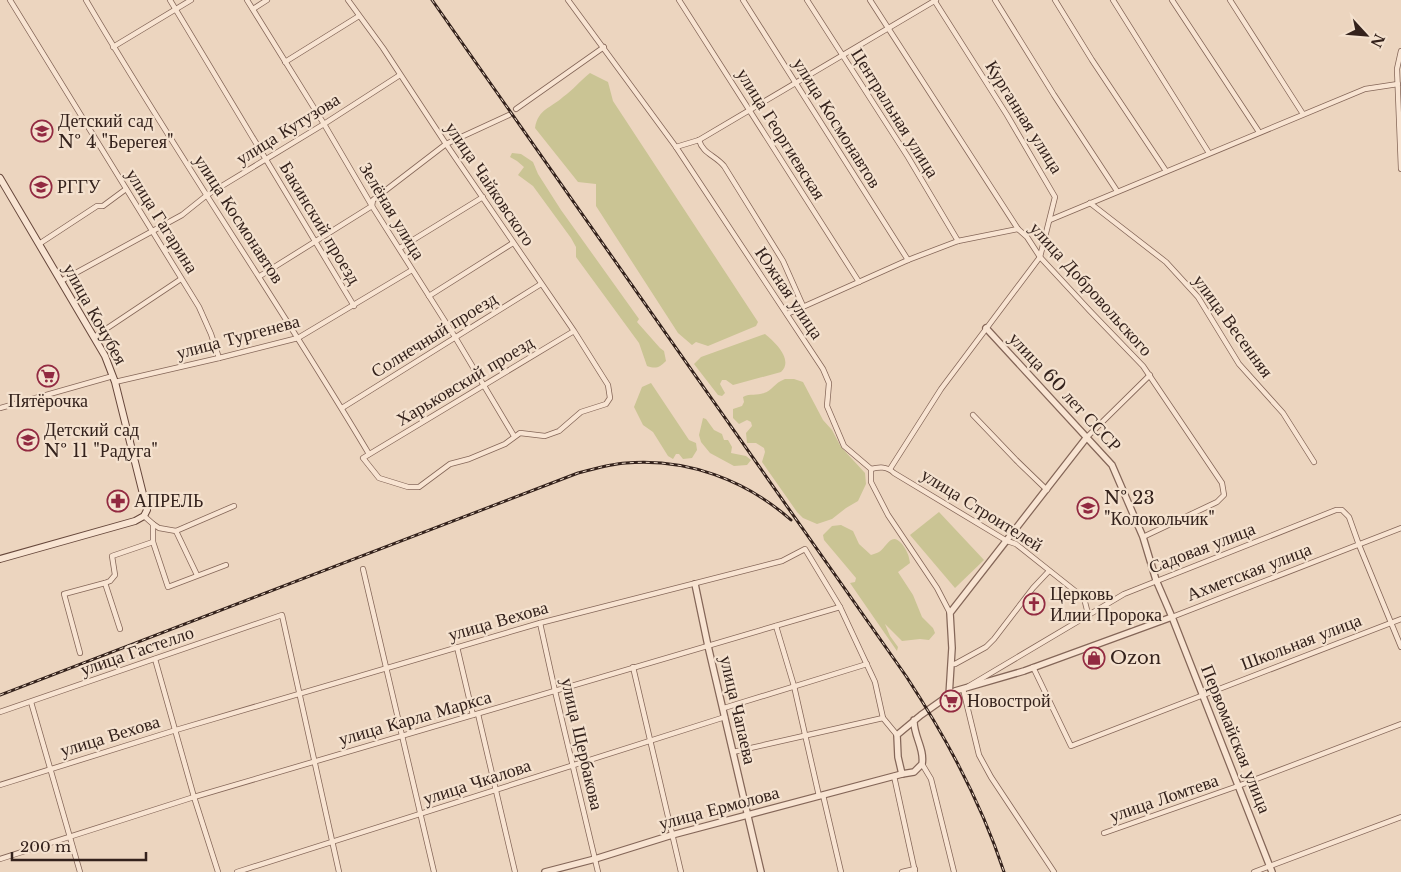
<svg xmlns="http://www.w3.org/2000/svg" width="1401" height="872" viewBox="0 0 1401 872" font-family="'Libre Baskerville',serif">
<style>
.green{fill:#cac494}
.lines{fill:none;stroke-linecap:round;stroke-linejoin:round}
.minor-casing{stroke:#846658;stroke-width:6}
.tertiary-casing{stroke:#846658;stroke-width:8}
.secondary-casing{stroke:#66473b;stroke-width:8}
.minor{stroke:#f8e4d2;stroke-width:4.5}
.tertiary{stroke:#f8e4d2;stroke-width:5.5}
.secondary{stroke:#f8e4d2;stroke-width:6}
.rail-casing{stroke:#34221c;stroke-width:3}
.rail{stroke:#f4e1ce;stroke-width:1;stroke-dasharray:4;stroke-linecap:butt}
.labels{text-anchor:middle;stroke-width:4.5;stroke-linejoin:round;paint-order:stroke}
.street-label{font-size:18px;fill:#34221c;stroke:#f4e1ce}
.poi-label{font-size:18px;fill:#34221c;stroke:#f4e1ce;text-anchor:start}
</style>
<rect width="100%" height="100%" fill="#ecd5bf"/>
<!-- green -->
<g class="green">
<path d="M590 73 608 82 613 101 758 322 756 326 708 346 696 342 692 345 678 333 596 206V184L578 182 535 128C538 109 551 108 563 97 573 90 581 80 590 73Z"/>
<path d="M512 153 521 154 533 162 538 174 561 210 639 319 637 322 660 348 664 351 666 361C659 368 656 369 647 366L639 343 576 257V247L571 238 533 186 518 175 524 167 517 161 510 157Z"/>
<path d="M765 334C775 342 794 360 781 372L733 385 726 380H722L720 384 725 393 722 396 718 395 694 364 701 357Z"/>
<path d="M785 379H794L803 382 823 420 832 430 841 447 865 473 866 484 858 501 846 508 832 519 817 524 803 518 797 512 762 462 765 452 764 448 756 443H747L746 433 752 426 751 422 747 420 739 424 733 418V409L742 406 744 402 743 397C750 393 757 396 764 393 772 391 774 383 785 379Z"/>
<polygon points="651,383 689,440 696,443 697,450 692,458 683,459 679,454 676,454 673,459 668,456 653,432 643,425 634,407 642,387"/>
<polygon points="703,418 706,419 714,430 722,434 724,440 728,440 732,447 731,453 746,456 751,460 747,465 734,466 710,453 701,442 699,435"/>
<polygon points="939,512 984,560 955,588 910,535"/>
<path d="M841 525 853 531 859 544 871 555C874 554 877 553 879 552 887 547 891 531 902 544 907 551 909 555 910 563L898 572 913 595 922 617 933 628 935 633 929 640 920 639 902 641 885 624 890 636 898 647 897 651 850 583 855 582 856 578 824 540 823 535 832 526Z"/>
</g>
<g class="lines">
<!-- minor casing -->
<g class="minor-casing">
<g id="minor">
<polyline points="10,0 199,307 211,334 219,358"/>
<path d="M86 0C176 154 278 301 369 454"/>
<polyline points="170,0 354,306"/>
<polyline points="247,0 324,124 372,206 455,337 514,436"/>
<polyline points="348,0 383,48 446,144 574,331 608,385 610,398 606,404 581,412 559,431 545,436 520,433 505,444 469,459 450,464 419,487 408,487 379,478 363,458 574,331"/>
<polyline points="568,0 676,147 823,369 829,383 827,406 844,446 871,469 871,482 888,515 937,588 950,613"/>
<polyline points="679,0 859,282"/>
<polyline points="743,0 908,260"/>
<polyline points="807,0 908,157 958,241"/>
<polyline points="870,0 1018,229 1027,237 1040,257 1090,311 1143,366 1222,483 1224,495 1217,502 1143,537"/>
<polyline points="995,0 1054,95 1117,191"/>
<polyline points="1055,0 1092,60 1166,171"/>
<polyline points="1113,0 1209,153"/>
<polyline points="1172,0 1259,132"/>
<polyline points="1230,0 1303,114"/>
<polyline points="253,9 267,0"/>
<polyline points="113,47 191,0"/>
<polyline points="1401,51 1397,69 1401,169"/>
<polyline points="285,62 359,16"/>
<polyline points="516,109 604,47"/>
<path d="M699 140C703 154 715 155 724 166L783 261 803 306"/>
<polyline points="676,147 699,140 936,0"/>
<polyline points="1090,203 1166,262 1198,297 1239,364 1283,413 1314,462"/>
<polyline points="1050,220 1365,89 1398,84"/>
<polyline points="39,244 97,206 103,206 126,189"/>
<polyline points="400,248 483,197"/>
<polyline points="260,276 372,206 373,200 446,144 509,115"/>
<polyline points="61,281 182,215 207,195 324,124 400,75"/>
<polyline points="429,296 513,243"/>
<polyline points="787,314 908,260 958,241 1018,229"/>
<polyline points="94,337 181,279"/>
<polyline points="115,382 219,358 298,338 412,270"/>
<polyline points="0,408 113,376"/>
<polyline points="342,408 541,284"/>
<polyline points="973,415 1016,460 1047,490"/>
<polyline points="1087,437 1150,375"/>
<path d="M871 469C879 467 887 466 894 473L1007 541 1016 544 1084 598 1088 614"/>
<polyline points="890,469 941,389 1040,257 1055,197 1007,115 934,0"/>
<polyline points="144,516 153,524 153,542 168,587 226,565"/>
<polyline points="153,524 159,528 176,531 234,506"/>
<polyline points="176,531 197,575"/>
<polyline points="363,569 434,872"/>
<polyline points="1172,617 1401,528"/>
<polyline points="540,623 555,691 598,872"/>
<polyline points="776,626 794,686 819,796"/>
<polyline points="120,629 105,583 110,581 115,575 112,556 153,542"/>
<polyline points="457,647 473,715"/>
<polyline points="80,653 64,594 105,583"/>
<polyline points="155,659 194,797 218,872"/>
<polyline points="951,664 955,664 986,647 994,639 1033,588 1049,571"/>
<polyline points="633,667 681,872"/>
<polyline points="1033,667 1071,746 1401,619"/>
<polyline points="969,686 1124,594 1336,510 1342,510 1349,517 1359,545 1401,647"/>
<polyline points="963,689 979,755 991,777 1054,872"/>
<polyline points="31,702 80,872"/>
<polyline points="724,708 867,664"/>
<polyline points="0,712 282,615 339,872"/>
<polyline points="478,714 515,872"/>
<polyline points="733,752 883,718"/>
<polyline points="922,764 931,779 954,872"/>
<polyline points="894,776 915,872"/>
<polyline points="0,785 176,730 540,623 782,561 805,549 840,607 875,682 883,718 897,735"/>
<polyline points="823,795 841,872"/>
<polyline points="1104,833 1238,786 1401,724"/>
<polyline points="0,859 194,797 840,607"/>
<polyline points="237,872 725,717"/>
<polyline points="902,872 915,869"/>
<polyline points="1254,872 1401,817"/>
</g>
</g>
<!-- tertiary casing -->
<g class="tertiary-casing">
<g id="tertiary">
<polyline points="986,328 1112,465 1143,537 1156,580 1172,617 1272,872"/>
<polyline points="695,584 708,646 761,872"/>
<polyline points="949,696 952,648 950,613 1087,437"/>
<path d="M914 720C913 735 925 749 922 764L914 772 902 774 898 757 897 735 921 715 955 691 1024 671 1172 617"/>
<polyline points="545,872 595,859 672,835 902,774"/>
</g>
</g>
<!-- secondary casing -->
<g class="secondary-casing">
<polyline id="secondary" points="0,178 105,356 115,382 147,510 144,516 135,521 0,559"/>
</g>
<!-- minor -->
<use href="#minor" class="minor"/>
<!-- tertiary -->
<use href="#tertiary" class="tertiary"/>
<!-- secondary -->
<use href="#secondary" class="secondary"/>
<!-- rail casing -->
<g class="rail-casing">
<g id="rail">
<path d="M432 0 906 676C946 737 981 802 1004 872"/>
<path d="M0 695 578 473C594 469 610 464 626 463 687 458 746 480 791 520"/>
</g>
</g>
<!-- rail -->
<use href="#rail" class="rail"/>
</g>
<!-- icons -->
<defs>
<g id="school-ring" transform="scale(1.125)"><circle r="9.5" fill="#f4e1ce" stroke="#922a41" stroke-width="1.5"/><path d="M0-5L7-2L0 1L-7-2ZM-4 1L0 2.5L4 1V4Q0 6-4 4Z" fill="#922a41"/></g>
<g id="university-ring" transform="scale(1.125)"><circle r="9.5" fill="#f4e1ce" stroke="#922a41" stroke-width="1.5"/><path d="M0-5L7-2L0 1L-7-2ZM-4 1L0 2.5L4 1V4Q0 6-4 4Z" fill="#922a41"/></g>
<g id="supermarket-ring" transform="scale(1.125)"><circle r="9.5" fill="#f4e1ce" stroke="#922a41" stroke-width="1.5"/><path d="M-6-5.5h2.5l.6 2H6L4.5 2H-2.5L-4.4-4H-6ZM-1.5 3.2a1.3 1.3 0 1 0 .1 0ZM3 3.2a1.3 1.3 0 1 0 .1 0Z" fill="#922a41"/></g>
<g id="pharmacy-ring" transform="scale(1.125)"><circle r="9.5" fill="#f4e1ce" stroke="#922a41" stroke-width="1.5"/><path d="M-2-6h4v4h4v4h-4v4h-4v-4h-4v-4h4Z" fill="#922a41"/></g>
<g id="church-ring" transform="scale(1.125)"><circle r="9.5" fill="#f4e1ce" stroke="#922a41" stroke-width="1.5"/><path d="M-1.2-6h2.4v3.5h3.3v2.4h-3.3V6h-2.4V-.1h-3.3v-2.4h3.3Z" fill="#922a41"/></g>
<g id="shop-ring" transform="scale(1.125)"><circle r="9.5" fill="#f4e1ce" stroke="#922a41" stroke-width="1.5"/><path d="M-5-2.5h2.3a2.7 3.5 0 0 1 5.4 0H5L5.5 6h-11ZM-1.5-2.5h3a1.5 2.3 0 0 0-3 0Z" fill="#922a41"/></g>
</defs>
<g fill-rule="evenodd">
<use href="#school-ring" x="42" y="131"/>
<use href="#university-ring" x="41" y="187"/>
<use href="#supermarket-ring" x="48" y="376"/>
<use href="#school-ring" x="28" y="440"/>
<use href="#pharmacy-ring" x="118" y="501"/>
<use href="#school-ring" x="1088" y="508"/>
<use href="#church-ring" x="1034" y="604"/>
<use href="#shop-ring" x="1094" y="658"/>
<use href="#supermarket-ring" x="951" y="701"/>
</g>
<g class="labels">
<!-- street labels -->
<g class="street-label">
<text transform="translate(895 113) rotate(58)" y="6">Центральная улица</text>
<text transform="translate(1024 117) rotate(58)" y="6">Курганная улица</text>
<text transform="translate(837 123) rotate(58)" y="6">улица Космонавтов</text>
<text transform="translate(288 129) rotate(-32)" y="6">улица Кутузова</text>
<text transform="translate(781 134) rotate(58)" y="6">улица Георгиевская</text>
<text transform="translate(490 184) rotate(56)" y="6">улица Чайковского</text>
<text transform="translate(392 211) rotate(59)" y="6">Зелёная улица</text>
<text transform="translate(239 219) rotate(57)" y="6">улица Космонавтов</text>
<text transform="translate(162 221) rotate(58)" y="6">улица Гагарина</text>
<text transform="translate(320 223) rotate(59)" y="6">Бакинский проезд</text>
<text transform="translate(1091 289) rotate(48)" y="6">улица Добровольского</text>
<text transform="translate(789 293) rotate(56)" y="6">Южная улица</text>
<text transform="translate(95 314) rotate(61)" y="6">улица Кочубея</text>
<text transform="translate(1233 326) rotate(54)" y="6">улица Весенняя</text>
<text transform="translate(434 335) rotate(-32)" y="6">Солнечный проезд</text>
<text transform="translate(238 337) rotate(-15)" y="6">улица Тургенева</text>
<text transform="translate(465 381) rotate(-31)" y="6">Харьковский проезд</text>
<text transform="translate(1065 392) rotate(47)" y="6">улица 60 лет СССР</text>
<text transform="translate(982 510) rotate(32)" y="6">улица Строителей</text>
<text transform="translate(1202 548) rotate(-21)" y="6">Садовая улица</text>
<text transform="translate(1249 572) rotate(-21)" y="6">Ахметская улица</text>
<text transform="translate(498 621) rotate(-16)" y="6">улица Вехова</text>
<text transform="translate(1301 642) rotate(-21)" y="6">Школьная улица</text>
<text transform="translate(137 651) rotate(-19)" y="6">улица Гастелло</text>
<text transform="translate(738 710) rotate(77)" y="6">улица Чапаева</text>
<text transform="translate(415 718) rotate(-16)" y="6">улица Карла Маркса</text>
<text transform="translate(110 736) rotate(-17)" y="6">улица Вехова</text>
<text transform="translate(1236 739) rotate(68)" y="6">Первомайская улица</text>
<text transform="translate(582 744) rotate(77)" y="6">улица Щербакова</text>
<text transform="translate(477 782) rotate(-18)" y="6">улица Чкалова</text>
<text transform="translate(1164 798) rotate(-19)" y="6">улица Ломтева</text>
<text transform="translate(719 808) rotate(-15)" y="6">улица Ермолова</text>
</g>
<!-- poi labels -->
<g class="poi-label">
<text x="58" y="127">Детский сад<tspan x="58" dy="21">№ 4 "Берегея"</tspan></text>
<text x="57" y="193">РГГУ</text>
<text x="48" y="407" text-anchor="middle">Пятёрочка</text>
<text x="44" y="436">Детский сад<tspan x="44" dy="21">№ 11 "Радуга"</tspan></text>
<text x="1104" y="504">№ 23<tspan x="1104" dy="21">"Колокольчик"</tspan></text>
<text x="134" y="507">АПРЕЛЬ</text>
<text x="1050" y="600">Церковь<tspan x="1050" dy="21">Илии Пророка</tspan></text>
<text x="1110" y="664">Ozon</text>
<text x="967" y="707">Новострой</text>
</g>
</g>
<!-- north arrow -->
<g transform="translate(1366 35) rotate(116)" stroke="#f4e1ce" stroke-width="4" paint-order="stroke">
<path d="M0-4L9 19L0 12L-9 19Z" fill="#34221c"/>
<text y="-8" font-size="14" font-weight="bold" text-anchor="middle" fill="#34221c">N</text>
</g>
<!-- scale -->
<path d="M12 852v8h134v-8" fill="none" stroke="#34221c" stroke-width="2.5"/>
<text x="20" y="852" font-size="15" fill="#34221c" stroke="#f4e1ce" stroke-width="4" paint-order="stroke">200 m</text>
</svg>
